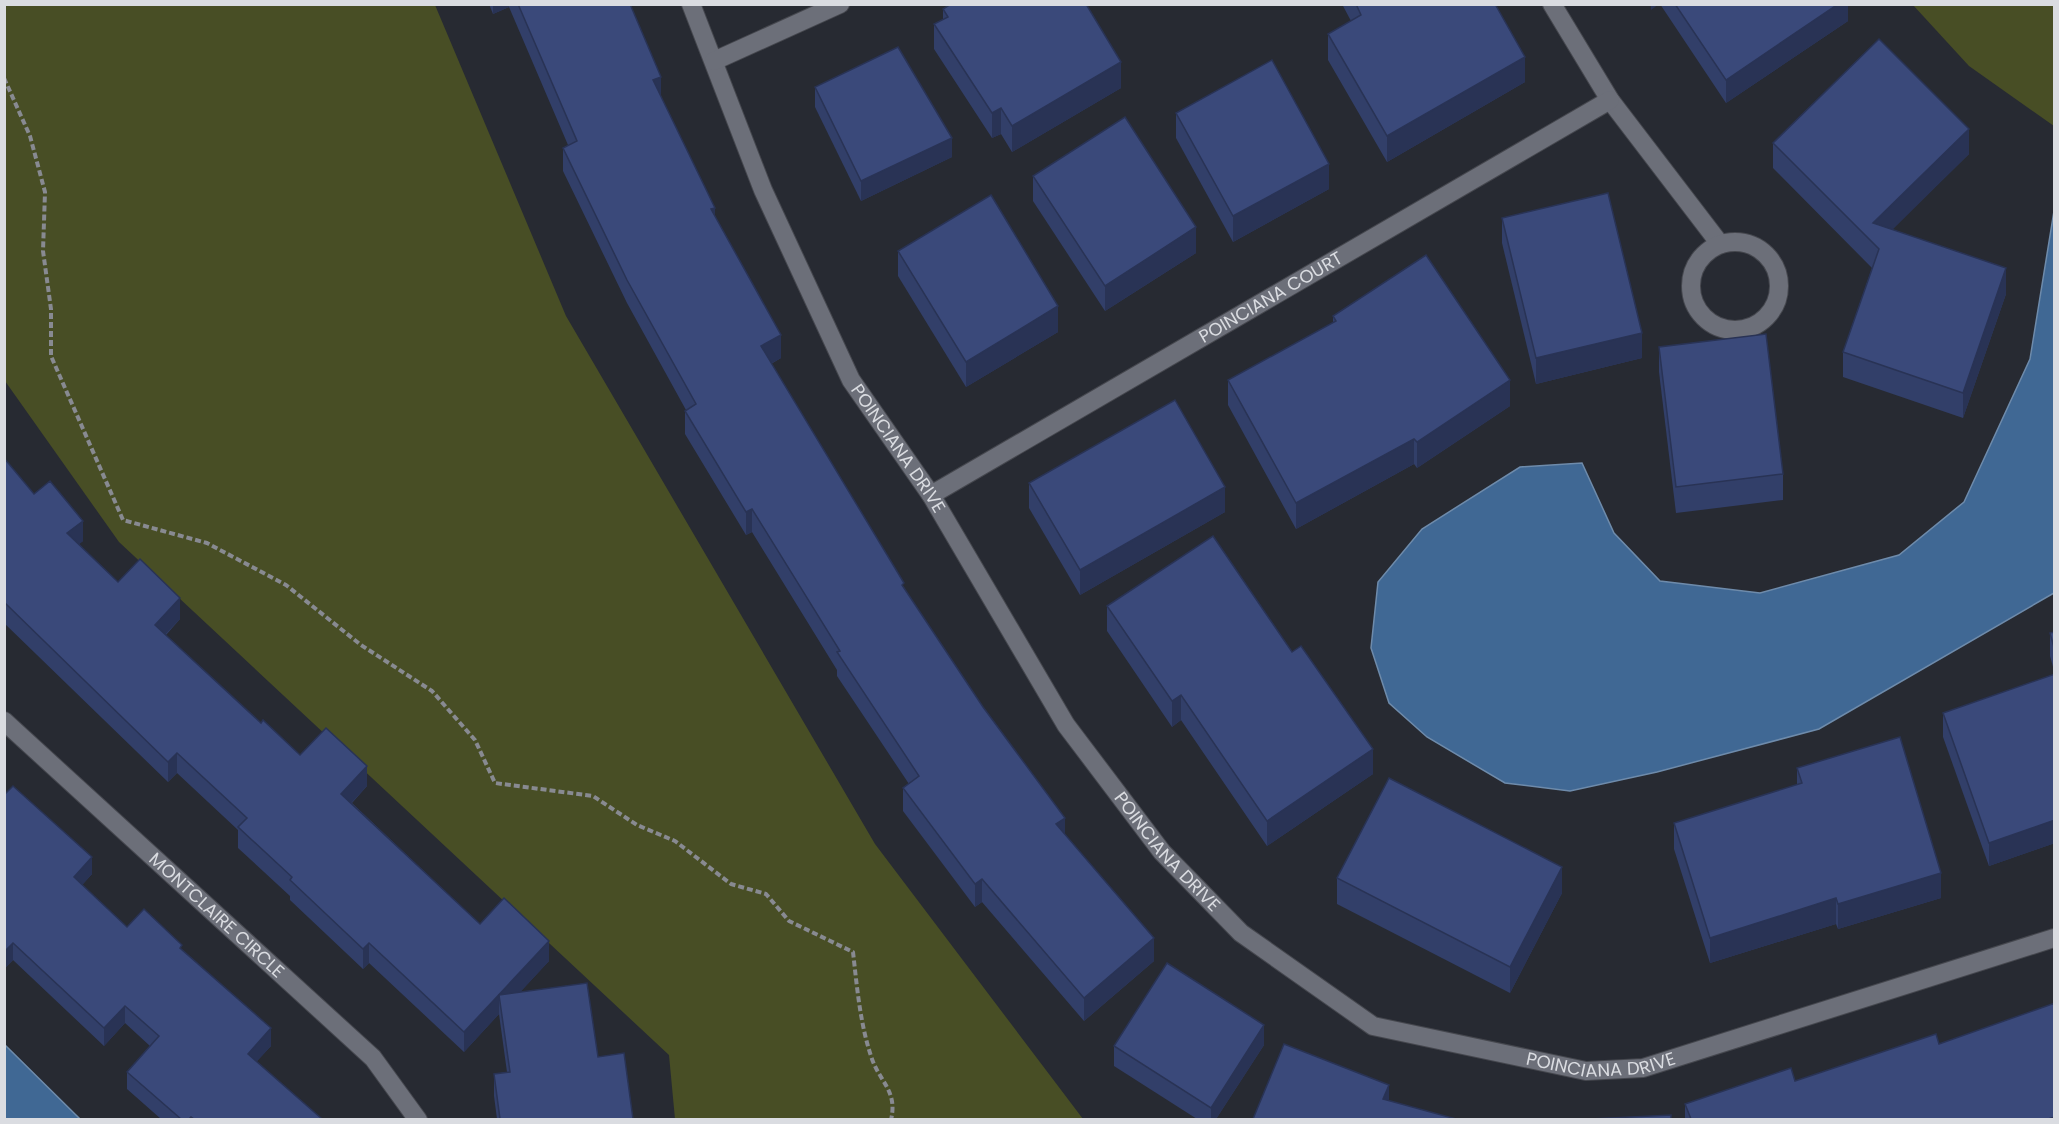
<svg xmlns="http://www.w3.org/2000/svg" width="2059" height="1124" viewBox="0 0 2059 1124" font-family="Poppins,sans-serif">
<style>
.green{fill:#484e25}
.water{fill:#406894;stroke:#6e8bab;stroke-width:1.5}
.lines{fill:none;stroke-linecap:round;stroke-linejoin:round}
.street-casing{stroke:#45474e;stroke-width:20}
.path{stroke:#888a91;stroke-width:4;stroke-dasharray:6 3;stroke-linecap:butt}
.street{stroke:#6c6f79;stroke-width:18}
.wall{fill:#323f69}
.shaded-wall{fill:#293355}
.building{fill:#3a497a;stroke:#293355;stroke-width:1.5}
.labels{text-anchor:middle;stroke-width:6;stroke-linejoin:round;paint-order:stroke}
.street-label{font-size:18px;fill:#dadce1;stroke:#121316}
</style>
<rect width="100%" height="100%" fill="#272a32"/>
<!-- green -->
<g class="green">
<polygon points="4,5 435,5 566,316 875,844 1083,1119 675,1119 669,1055 119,542 5,381"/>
<polygon points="1913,5 2054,5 2054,126 1969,66"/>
</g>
<!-- water -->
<g class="water">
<polygon points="2054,211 2054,593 1819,729 1657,772 1570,791 1505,783 1427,737 1389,703 1371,648 1378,582 1422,529 1520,467 1582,463 1614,533 1660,581 1760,593 1899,555 1964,502 2030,359"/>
<polygon points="4,1045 5,1045 80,1119 5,1119"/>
</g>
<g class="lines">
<!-- street casing -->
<g class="street-casing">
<g id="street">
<path id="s1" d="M691 4 763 190 851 380 931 495 1066 725 1162 852 1241 933 1373 1026 1586 1071 1643 1068 2054 938"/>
<polyline points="1552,4 1610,100 1720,244"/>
<polyline points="714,61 840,4"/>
<circle cx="1735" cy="286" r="44"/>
<path id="s2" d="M931 495 1610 100"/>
<path id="s3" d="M4 721 373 1058 418 1120"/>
</g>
</g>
<!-- path -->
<path class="path" d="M4 78 30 136 45 192 43 251 51 309V356L123 520 207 543 286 585 361 645 432 691 475 740 495 783 593 796 637 825 675 841 731 884 766 894 789 921 853 952C857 987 860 1023 871 1056 879 1082 898 1090 891 1120"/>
<!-- street -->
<use href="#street" class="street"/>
</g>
<!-- wall -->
<g class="wall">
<polygon points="489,4 630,4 661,96 715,216 781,358 771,364 904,588 1065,835 1154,961 1084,1021 982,902 975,907 903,811 903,788 909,784 837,676 837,670 752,532 746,535 685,434 685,411 686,410 627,303 563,171 563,148 568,145 509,7 493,14"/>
<polygon points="1342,4 1495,4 1525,82 1387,162 1328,60 1328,34 1351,21"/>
<polygon points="1660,4 1848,4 1848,21 1726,103"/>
<polygon points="943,9 1121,88 1012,152 1001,134 992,138 934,49 934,24 943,20"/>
<polygon points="815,87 952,157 861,201 815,107"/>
<polygon points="1176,113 1329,189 1233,242 1176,138"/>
<polygon points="1773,143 1969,154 1892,229 2006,294 1963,418 1843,377 1843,352 1872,268 1773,168"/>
<polygon points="1033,176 1196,253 1105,311 1033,201"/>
<polygon points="1502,218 1642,358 1536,384 1502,243"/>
<polygon points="898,251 1058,332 966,387 898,276"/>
<polygon points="1333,316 1510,406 1417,468 1414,464 1296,529 1228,405 1228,380 1333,323"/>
<polygon points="1659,347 1783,474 1783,500 1676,513 1659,372"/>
<polygon points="4,458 34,494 83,541 79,544 118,582 180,619 166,635 261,723 300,755 367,786 352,803 480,924 549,961 520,992 598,1057 633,1119 497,1119 494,1096 494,1074 507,1072 499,1014 464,1052 369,963 363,969 290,900 290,896 238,848 238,830 177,773 168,782 4,623"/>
<polygon points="1029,483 1225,512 1080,595 1029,508"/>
<polygon points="1107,606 1373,774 1267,846 1181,720 1172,727 1107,631"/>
<polygon points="2055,632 2055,674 2050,656 2050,633"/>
<polygon points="2055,674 2055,843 1989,866 1943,737 1943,713"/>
<polygon points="1797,768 1941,898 1838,929 1836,924 1710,963 1674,849 1674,823 1797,785"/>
<polygon points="4,795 92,874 82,885 127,927 182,950 271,1046 256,1062 322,1119 161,1119 127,1089 127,1072 150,1046 125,1023 104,1046 13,960 4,969"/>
<polygon points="1337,878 1562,893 1510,993 1337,904"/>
<polygon points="1939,1044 2055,1119 1685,1119 1685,1104 1795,1081"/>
<polygon points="1264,1045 1216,1119 1197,1119 1114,1066 1114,1046"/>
</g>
<!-- shaded-wall -->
<g class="shaded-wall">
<polygon points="493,4 509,4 509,7 493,14"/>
<polygon points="1651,4 1659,4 1651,10"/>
<polygon points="1838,4 1848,4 1848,21 1726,103 1726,80"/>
<polygon points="1525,57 1525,82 1387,162 1387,136"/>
<polygon points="1121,62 1121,88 1012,152 1012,126"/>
<polygon points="661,77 661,100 653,80"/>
<polygon points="1001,108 1001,134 992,138 992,113"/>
<polygon points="1969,129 1969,154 1876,246 1873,223"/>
<polygon points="952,138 952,157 861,201 861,181"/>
<polygon points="1329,164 1329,189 1233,242 1233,216"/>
<polygon points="715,208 715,231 711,209"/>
<polygon points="1196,227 1196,253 1105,311 1105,286"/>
<polygon points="2006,268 2006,294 1963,418 1963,393"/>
<polygon points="1058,306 1058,332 966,387 966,362"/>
<polygon points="1642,333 1642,358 1536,384 1536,358"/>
<polygon points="781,335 781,358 761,369 761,346"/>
<polygon points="1510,380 1510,406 1417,468 1417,442"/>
<polygon points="1414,439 1414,464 1296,529 1296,503"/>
<polygon points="1225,487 1225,512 1080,595 1080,570"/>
<polygon points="752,509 752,532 746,535 746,512"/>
<polygon points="83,521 83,541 67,554 67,533"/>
<polygon points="180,598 180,619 155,645 155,625"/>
<polygon points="1181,695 1181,720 1172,727 1172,701"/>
<polygon points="1373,749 1373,774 1267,846 1267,821"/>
<polygon points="177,753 177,773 168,782 168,762"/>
<polygon points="367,766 367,786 341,814 341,794"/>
<polygon points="1065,818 1065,841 1056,824"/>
<polygon points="2055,820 2055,843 1989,866 1989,843"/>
<polygon points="92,857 92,874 74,894 74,877"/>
<polygon points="1562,867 1562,893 1510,993 1510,967"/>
<polygon points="1941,873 1941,898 1838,929 1838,904"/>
<polygon points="982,879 982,902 975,907 975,884"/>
<polygon points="1836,898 1836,924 1710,963 1710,938"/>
<polygon points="1154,938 1154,961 1084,1021 1084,998"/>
<polygon points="549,941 549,961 502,1012 499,995 499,1014 464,1052 464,1032"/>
<polygon points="13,943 13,960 4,969 4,952"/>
<polygon points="369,943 369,963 363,969 363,949"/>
<polygon points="125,1006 125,1023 104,1046 104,1028"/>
<polygon points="1264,1025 1264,1045 1216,1119 1211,1119 1211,1108"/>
<polygon points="271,1028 271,1046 248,1071 248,1054"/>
<polygon points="1389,1085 1389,1105 1383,1099"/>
</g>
<!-- building -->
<g class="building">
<polygon points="518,4 630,4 661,77 653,80 715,208 711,209 781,335 761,346 904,583 902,585 983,707 1065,818 1056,824 1154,938 1084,998 982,879 975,884 903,788 919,776 837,652 840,651 752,509 746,512 685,411 696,404 627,280 563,148 577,141"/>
<polygon points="951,4 1086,4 1121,62 1012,126 1001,108 992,113 934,24 948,17 943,9"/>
<polygon points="1356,4 1495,4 1525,57 1387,136 1328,34 1361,15"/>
<polygon points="1675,4 1838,4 1726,80"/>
<polygon points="1879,39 1969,129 1873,223 2006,268 1963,393 1843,352 1879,249 1773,143"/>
<polygon points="898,47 952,138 861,181 815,87"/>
<polygon points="1272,60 1329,164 1233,216 1176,113"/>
<polygon points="1125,117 1196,227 1105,286 1033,176"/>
<polygon points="1608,193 1642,333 1536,358 1502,218"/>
<polygon points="991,195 1058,306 966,362 898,251"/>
<polygon points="1426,255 1510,380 1417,442 1414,439 1296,503 1228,380 1336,321 1333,316"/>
<polygon points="1766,334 1783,474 1676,487 1659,347"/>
<polygon points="1175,400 1225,487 1080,570 1029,483"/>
<polygon points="4,458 34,494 50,481 83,521 67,533 118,582 140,559 180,598 155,625 261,723 263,720 300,755 326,728 367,766 341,794 480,924 504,898 549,941 464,1032 369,943 363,949 290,880 292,877 238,827 247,818 177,753 168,762 4,602"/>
<polygon points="1213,536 1292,652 1301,646 1373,749 1267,821 1181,695 1172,701 1107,606"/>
<polygon points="2055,632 2055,651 2050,633"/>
<polygon points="2055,674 2055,820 1989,843 1943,713"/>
<polygon points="1900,737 1941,873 1838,904 1836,898 1710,938 1674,823 1802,783 1797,768"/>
<polygon points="1389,778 1562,867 1510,967 1337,878"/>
<polygon points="13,786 92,857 74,877 127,927 144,909 182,945 180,948 271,1028 248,1054 322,1119 194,1119 191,1117 189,1119 181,1119 127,1072 159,1036 125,1006 104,1028 13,943 4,952 4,795"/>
<polygon points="1167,963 1264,1025 1211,1108 1114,1046"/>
<polygon points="587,983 598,1057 624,1053 633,1119 500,1119 494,1074 510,1072 499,995"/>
<polygon points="2055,1003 2055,1117 2048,1119 1691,1119 1685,1104 1791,1068 1795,1081 1936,1034 1939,1044"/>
<polygon points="1284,1044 1389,1085 1383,1099 1456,1119 1253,1119"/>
<polygon points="1671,1115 1671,1119 1590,1119"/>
</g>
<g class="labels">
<!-- street labels -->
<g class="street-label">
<text dy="6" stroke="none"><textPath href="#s2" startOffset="393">POINCIANA COURT</textPath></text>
<text dy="6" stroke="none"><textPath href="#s1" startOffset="492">POINCIANA DRIVE</textPath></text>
<text dy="6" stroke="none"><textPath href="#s1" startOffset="978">POINCIANA DRIVE</textPath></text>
<text dy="6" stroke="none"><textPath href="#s3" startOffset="288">MONTCLAIRE CIRCLE</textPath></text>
<text dy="6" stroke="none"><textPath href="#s1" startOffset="1482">POINCIANA DRIVE</textPath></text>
</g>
</g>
<!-- border -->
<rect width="2059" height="1124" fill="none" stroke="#dadce1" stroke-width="12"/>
</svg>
